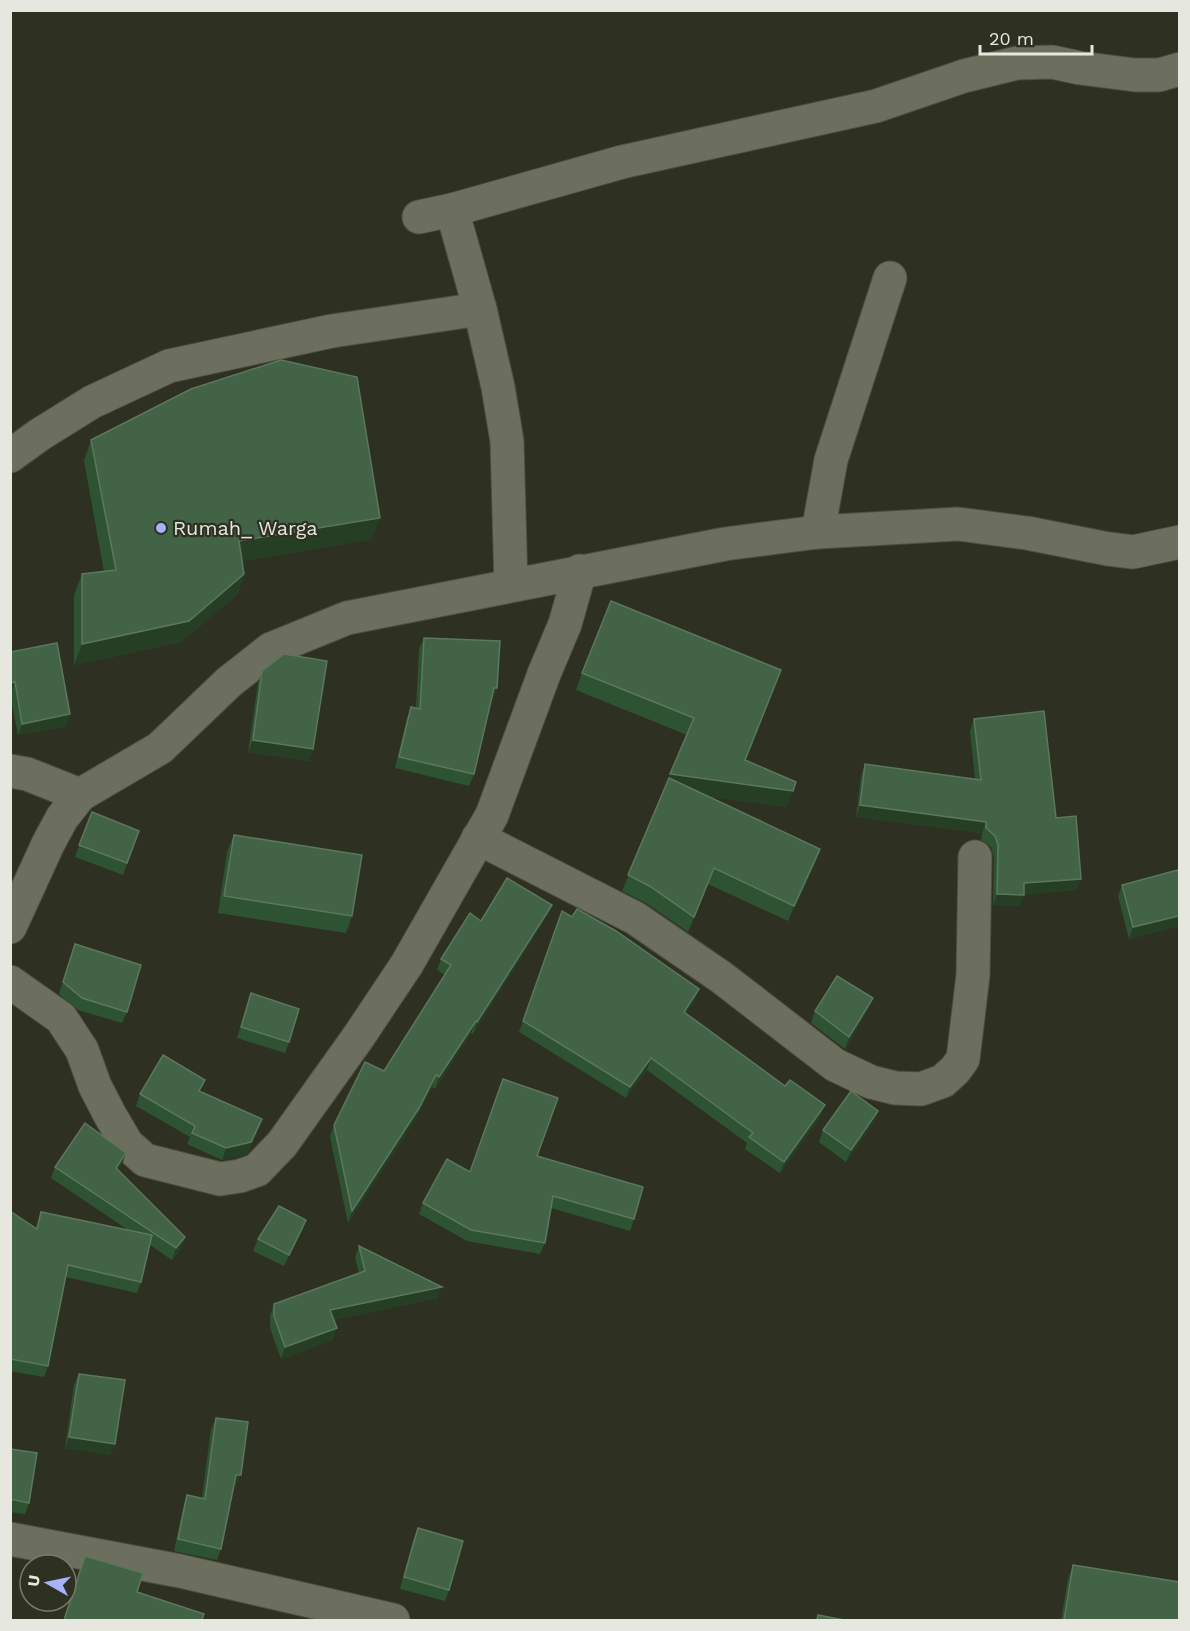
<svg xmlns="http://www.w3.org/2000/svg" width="1190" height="1631" viewBox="0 0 1190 1631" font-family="'Work Sans',sans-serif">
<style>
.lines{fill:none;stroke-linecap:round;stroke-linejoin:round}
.minor-casing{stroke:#4c4e41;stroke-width:35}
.minor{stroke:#6c6e5e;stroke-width:33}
.wall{fill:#2e5333}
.shaded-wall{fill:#263e24}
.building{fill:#426345;stroke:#5b785d;stroke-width:1.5}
.poi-dot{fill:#a7b1fc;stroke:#2e3021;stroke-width:2}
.labels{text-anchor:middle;stroke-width:4.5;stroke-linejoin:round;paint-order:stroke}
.poi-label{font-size:20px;fill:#e6e7de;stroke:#2e3021;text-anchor:start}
</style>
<rect width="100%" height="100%" fill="#2e3021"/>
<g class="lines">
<!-- minor casing -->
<g class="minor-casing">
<g id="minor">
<polyline points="452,210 480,309 498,387 507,441 511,585"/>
<polyline points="419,217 452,210 622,162 876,106 964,76 1017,63 1052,62 1080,68 1135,75 1159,75 1180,69"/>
<polyline points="10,456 39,435 92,402 169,366 332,331 480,309"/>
<polyline points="818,532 831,460 890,278"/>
<polyline points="10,771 27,774 80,795"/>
<polyline points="478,838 635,918 721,977 835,1065 871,1082 895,1088 921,1089 943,1081 955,1070 963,1059 973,975 975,857"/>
<polyline points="10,927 48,844 62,818 80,795 160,748 229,682 271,649 347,618 725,544 818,532 958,524 1027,533 1108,549 1133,552 1180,542"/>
<polyline points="10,982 61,1018 82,1050 95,1086 110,1115 127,1144 145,1160 220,1179 240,1176 257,1170 282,1144 359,1036 407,964 492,815 544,674 565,624 580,571"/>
<polyline points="10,1539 180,1571 393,1620"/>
</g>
</g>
<!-- minor -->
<use href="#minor" class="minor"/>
</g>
<!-- wall -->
<g class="wall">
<polygon points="91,440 372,539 242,561 244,574 237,595 181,642 74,665 74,595 82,574 104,572 84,461"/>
<polygon points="424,638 497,688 493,699 491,699 474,774 469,786 395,768 407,718 411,707 416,708 419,649"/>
<polygon points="10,652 70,714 66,726 18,735 10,694"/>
<polygon points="781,670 745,760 787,807 710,797 820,849 815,864 788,921 708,884 688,932 646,903 622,891 687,735 576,690 582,673"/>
<polygon points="262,671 313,749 309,761 248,752 258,683"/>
<polygon points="974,719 1056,818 1077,890 1024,894 1020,906 993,905 994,857 991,847 981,840 982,833 856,817 861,776 865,764 975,779 970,731"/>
<polygon points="92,812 139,831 123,875 75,857"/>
<polygon points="234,835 352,916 346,933 218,913 227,852"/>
<polygon points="1179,876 1179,926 1129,939 1118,896 1122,885"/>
<polygon points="552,905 547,916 473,1034 471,1033 435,1089 432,1087 415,1120 348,1223 330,1137 334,1125 384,1071 445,975 437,970 441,959 481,921"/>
<polygon points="562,911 695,1000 686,1013 821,1116 780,1173 745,1149 747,1143 647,1070 626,1098 519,1032"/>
<polygon points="75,944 127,1012 122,1023 78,1010 59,994"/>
<polygon points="251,993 289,1042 285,1053 237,1038"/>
<polygon points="868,1010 845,1049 811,1023 815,1011"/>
<polygon points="201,1092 258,1131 247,1154 222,1160 187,1144 190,1137 136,1106 140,1094"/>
<polygon points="878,1111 874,1122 846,1162 819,1142 823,1130"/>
<polygon points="126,1153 122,1164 118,1170 185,1237 181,1249 172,1260 150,1245 141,1282 137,1293 66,1277 48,1366 44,1377 10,1371 10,1211 36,1228 41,1212 128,1230 51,1178 55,1167"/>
<polygon points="537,1156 634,1219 630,1231 551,1208 545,1243 540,1254 467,1241 419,1214 423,1203 470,1172"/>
<polygon points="306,1220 302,1231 284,1266 253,1251 258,1239"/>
<polygon points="359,1246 438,1298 334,1320 333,1340 281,1359 270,1328 270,1316 274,1304 359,1274 355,1257"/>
<polygon points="79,1374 111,1455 65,1448 74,1385"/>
<polygon points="216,1418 236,1487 234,1486 221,1549 217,1560 174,1551 183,1507 187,1495 202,1498 211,1429"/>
<polygon points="10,1449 29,1503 25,1514 10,1512"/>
<polygon points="418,1528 449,1590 445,1601 400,1589 413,1540"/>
<polygon points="1073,1565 1179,1620 1061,1620 1068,1579"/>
</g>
<!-- shaded-wall -->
<g class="shaded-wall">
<polygon points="380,518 372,539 232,563 239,541"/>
<polygon points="244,574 237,595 181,642 74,665 82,644"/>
<polygon points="781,670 775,687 739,777 745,760"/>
<polygon points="15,682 10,693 10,683"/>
<polygon points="494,688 497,688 493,699 490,699"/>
<polygon points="70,714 66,726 18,735 22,724"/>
<polygon points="253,740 313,749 309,761 248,752"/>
<polygon points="670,774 793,791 787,807 664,791"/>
<polygon points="860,805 986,822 982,833 856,817"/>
<polygon points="820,849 815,864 788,921 794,906"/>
<polygon points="1081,879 1077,890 1022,895 1024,895 1020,906 993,905 997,894 1024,883"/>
<polygon points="552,905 547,916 473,1034 477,1022"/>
<polygon points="1179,916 1179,926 1129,939 1133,927"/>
<polygon points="699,989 695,1000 680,1023 684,1012"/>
<polygon points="873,998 868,1010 845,1049 849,1037"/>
<polygon points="476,1021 471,1033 435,1089 439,1077"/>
<polygon points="651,1058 647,1070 626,1098 630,1087"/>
<polygon points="436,1075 432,1087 415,1120 348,1223 352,1211"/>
<polygon points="825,1105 821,1116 780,1173 784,1162"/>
<polygon points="878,1111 874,1122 846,1162 851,1150"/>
<polygon points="262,1119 258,1131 247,1154 222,1160 226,1148"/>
<polygon points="126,1153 122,1164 112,1179 116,1168"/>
<polygon points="306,1220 302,1231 284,1266 289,1255"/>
<polygon points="185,1237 181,1249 172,1260 176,1248"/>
<polygon points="442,1287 438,1298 326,1322 330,1310"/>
<polygon points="337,1328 333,1340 281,1359 285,1347"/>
<polygon points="69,1437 115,1444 111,1455 65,1448"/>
<polygon points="236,1475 241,1475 236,1487 232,1486"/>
</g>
<!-- building -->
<g class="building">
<polygon points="281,360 357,377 380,518 239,541 244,574 189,621 82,644 82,574 116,570 91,440 191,389"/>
<polygon points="611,601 781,670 745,760 796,782 793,791 670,774 694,718 582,673"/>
<polygon points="424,638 500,641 497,688 494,688 474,774 399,757 411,707 420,709"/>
<polygon points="57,643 70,714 22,724 15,682 10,683 10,652"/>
<polygon points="284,654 327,661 313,749 253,740 262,671"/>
<polygon points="1044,711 1056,818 1076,816 1081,879 1024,883 1024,895 997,894 998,845 995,836 986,828 986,822 860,805 865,764 981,780 974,719"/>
<polygon points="669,778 820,849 794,906 714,868 694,917 651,887 628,875"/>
<polygon points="92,812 139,831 127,863 79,845"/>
<polygon points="234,835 362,855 352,916 224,896"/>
<polygon points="1178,870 1179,876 1179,916 1133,927 1122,885"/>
<polygon points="507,878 552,905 477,1022 476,1021 439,1077 436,1075 419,1108 352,1211 334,1125 365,1062 384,1071 451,965 441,959 470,913 481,921"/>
<polygon points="577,909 616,931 699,989 684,1012 785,1086 790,1080 825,1105 784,1162 749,1137 753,1133 651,1058 630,1087 523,1021 562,911 572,917"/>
<polygon points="75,944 141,965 127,1012 82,998 63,982"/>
<polygon points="837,976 873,998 849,1037 815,1011"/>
<polygon points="251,993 299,1009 289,1042 241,1027"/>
<polygon points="163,1055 205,1080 199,1091 262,1119 251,1142 226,1148 192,1133 195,1126 140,1094"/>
<polygon points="503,1079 558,1098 537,1156 643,1187 634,1219 553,1196 545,1243 471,1230 423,1203 447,1159 470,1172"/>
<polygon points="851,1091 878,1111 851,1150 823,1130"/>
<polygon points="85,1123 126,1153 116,1168 185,1237 176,1248 55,1167"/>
<polygon points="279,1206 306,1220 289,1255 258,1239"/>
<polygon points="10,1211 37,1229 41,1212 152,1235 141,1282 68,1265 48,1366 10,1359"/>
<polygon points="359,1246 442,1287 330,1310 337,1328 285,1347 274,1316 274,1304 365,1271"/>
<polygon points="79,1374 125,1380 115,1444 69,1437"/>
<polygon points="216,1418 248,1422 241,1475 236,1475 221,1549 178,1539 187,1495 205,1499"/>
<polygon points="10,1449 37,1453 29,1503 10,1499"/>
<polygon points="418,1528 463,1541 449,1590 404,1577"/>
<polygon points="85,1556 143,1573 137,1592 204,1614 202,1620 64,1620"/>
<polygon points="1073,1565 1179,1582 1179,1620 1064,1620"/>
<polygon points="818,1615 844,1620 817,1620"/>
</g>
<!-- markers -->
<circle class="poi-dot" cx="161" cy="528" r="6"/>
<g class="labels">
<!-- poi labels -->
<g class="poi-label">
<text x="173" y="535">Rumah_ Warga</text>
</g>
</g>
<!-- border -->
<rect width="1190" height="1631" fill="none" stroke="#e6e7de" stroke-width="24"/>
<!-- north arrow -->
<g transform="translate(48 1583) rotate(279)"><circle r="28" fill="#2e3021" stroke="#78796d" stroke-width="1.5"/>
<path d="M0-4.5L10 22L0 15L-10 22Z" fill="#a7b1fc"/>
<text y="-9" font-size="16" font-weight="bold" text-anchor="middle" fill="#e6e7de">U</text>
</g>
<!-- scale -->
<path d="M980 45v9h112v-9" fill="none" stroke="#e6e7de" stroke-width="3"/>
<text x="989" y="45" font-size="18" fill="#e6e7de" stroke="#2e3021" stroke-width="4.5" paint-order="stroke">20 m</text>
</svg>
